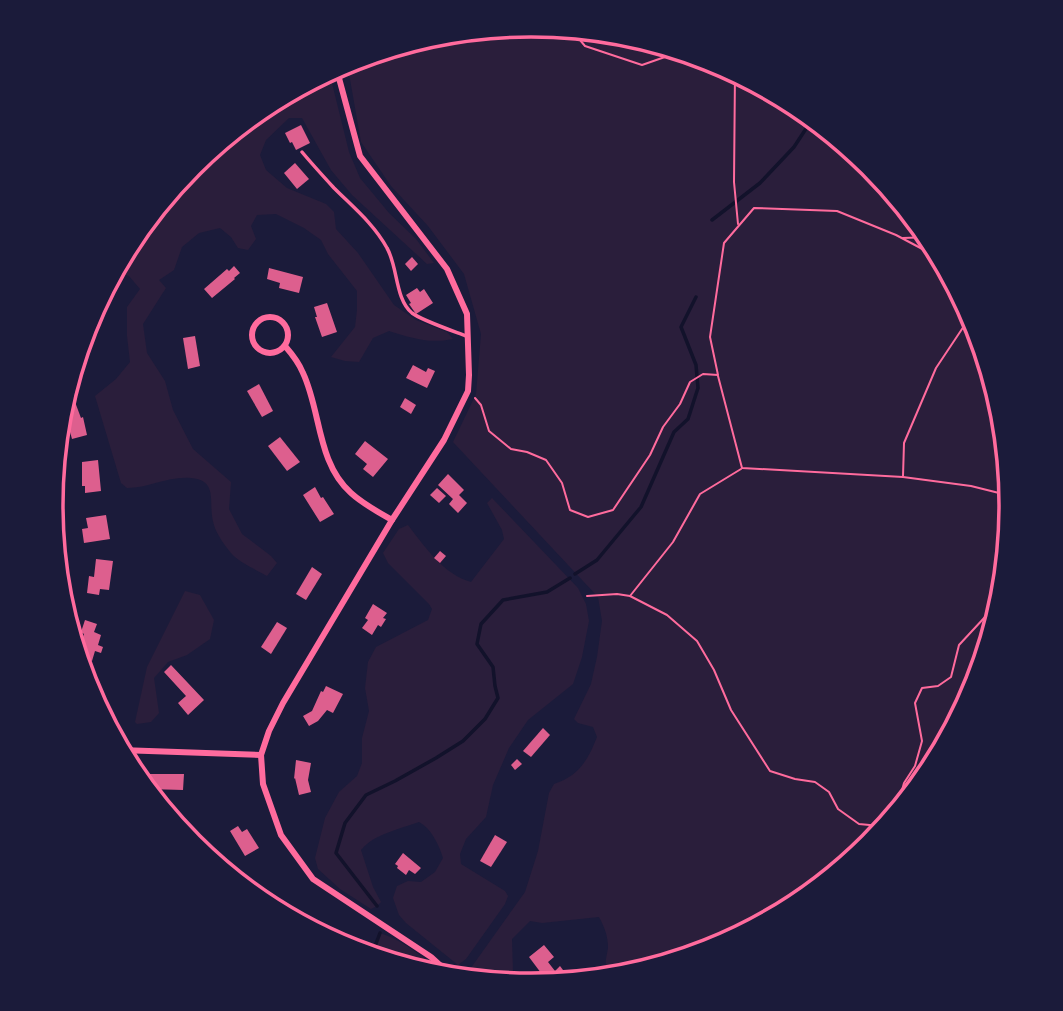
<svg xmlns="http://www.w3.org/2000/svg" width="1063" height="1011" viewBox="0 0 1063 1011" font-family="'Open Sans',sans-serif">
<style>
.green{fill:#2a1e3b}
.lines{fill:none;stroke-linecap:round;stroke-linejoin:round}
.stream{stroke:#12122b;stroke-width:3.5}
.building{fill:#dd5f8e}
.path{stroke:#ff6b9d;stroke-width:2}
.service{stroke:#ff6b9d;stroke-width:3.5}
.minor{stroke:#ff6b9d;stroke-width:6}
.rim{fill:none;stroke:#ff6b9d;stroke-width:3.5}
</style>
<rect width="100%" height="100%" fill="#1b1b3a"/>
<!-- green -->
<g class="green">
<path d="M532 25 626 34 716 61 799 106 872 166 932 239 976 322 1003 412 1012 506 1003 600 976 690 931 773 871 846 798 906 715 950 636 974 621 963 603 979 568 983 580 972 606 967C605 960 607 955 608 948 608 937 605 928 599 917L542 923 530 921 512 939 513 972 501 984 478 981 468 972 525 892 538 851 549 793 554 784C579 776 588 760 597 737L593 727 578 723 574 719 591 684 597 657 602 621 598 597 453 442 476 394 481 334 464 274 428 226 391 186 361 142 347 62 438 34Z"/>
<path d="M329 71 349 152 360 178 389 213 416 239 434 263 427 264 352 195 331 170 302 118H289L266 140 260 155 266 170 287 188 326 204 334 212 336 229 358 253 394 305 416 320 447 332 453 339C428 344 412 338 389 331L373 338 359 362 345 361 331 357 355 327 357 310V291L328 254 321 240 304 228 276 214 257 215 251 226 256 239 248 250 238 248 231 237 220 228 199 233 182 247 174 270 159 280 166 288 143 324 147 353 165 381 173 410 193 449 231 482 229 509 242 534 271 556 277 563 267 576C257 570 238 562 231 553 225 546 216 533 214 525 207 505 220 480 191 478 168 476 149 488 127 488L121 483 95 396 116 379 130 362 127 336V307L140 289 129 276 117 272 111 277 132 238 192 165 265 105Z"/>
<path d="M492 498 578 588 586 604 589 621 582 657 573 684 528 720 509 748 493 785 486 817 466 839 460 854 461 864 505 891 508 896 505 904 466 959 458 965 406 923 399 915 393 898 397 886 408 881 421 882 435 872 443 858C439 845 431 828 419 822 400 829 374 834 361 850L373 887 381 902 377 906 371 909 340 889 318 869 315 858 325 818 339 792 357 776 362 763V738L369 711 365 688 368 662 376 647 428 620 432 609 429 604 388 563 383 553 399 529 408 525C425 547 443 574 471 582L504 539 502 530 487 503Z"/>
<polygon points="185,591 200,595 214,620 210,639 187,655 168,662 154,678 159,713 151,722 137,724 135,722 147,667"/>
<path d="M380 933C407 942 427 960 448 978L437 977 370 957Z"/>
</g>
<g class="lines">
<!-- stream -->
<g class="stream">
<polyline points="712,220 760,183 794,147 813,118"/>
<polyline points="575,574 597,560 641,507 674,432 688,419 698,388 696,365 681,327 696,297"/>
<polyline points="377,906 336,853 345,823 366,795 395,781 436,758 463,741 485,719 498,698 495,686 493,667 477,644 481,624 503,600 547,592 570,578"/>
<polyline points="371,957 380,933"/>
</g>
</g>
<!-- building -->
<g class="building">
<polygon points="301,125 310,143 296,150 292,142 290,143 285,133"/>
<polygon points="295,163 309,179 297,189 284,173"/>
<polygon points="412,257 418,264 411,271 405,264"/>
<polygon points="234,266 240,273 234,278 235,279 212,298 204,289 227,269 229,271"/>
<polygon points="269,268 303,277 299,293 279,288 280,283 267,279"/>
<polygon points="417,288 420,292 424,289 433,303 416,314 409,304 411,303 406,295"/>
<polygon points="327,303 337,332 322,337 315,317 317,317 314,307"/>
<polygon points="195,336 200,366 188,369 183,338"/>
<polygon points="413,365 426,372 428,368 435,371 427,388 406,378"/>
<polygon points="259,384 273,411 262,417 247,391"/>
<polygon points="405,398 416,405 411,414 400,407"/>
<polygon points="75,402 81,418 83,417 87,435 72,439 67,421 71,420 67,405"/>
<polygon points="280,437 300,462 287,471 268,446"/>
<polygon points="365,441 388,459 373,477 363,469 367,464 355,454"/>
<polygon points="98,460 101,491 85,493 85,486 82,486 82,462"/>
<polygon points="448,474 464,490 459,495 467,503 458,513 449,504 453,499 438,485"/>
<polygon points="315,487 321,498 323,497 334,514 320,522 303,495"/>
<polygon points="437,488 446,496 439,503 430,495"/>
<polygon points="106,515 110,539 84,543 82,529 88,528 86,518"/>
<polygon points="440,551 446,556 440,563 434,558"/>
<polygon points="96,559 113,561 109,590 100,589 99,595 87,593 89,576 94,577"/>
<polygon points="312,567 322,574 306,600 296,594"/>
<polygon points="373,604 387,613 383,618 386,619 381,627 378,625 372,635 362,628 368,620 365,618"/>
<polygon points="85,620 97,624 94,632 101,635 98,645 103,647 101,653 95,651 92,661 77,655 84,634 81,632"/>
<polygon points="277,622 287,628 271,654 261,647"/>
<polygon points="171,665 204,700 188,715 178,703 186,696 164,672"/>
<polygon points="326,686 343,694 333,713 327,710 318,721 309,726 303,716 312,711 321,691 323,692"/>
<polygon points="543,728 550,735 531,757 523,751"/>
<polygon points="517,759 522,764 515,770 511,765"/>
<polygon points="296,760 311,763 308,780 311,792 299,795 295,778 294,779"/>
<polygon points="148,774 184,774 183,790 148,789"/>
<polygon points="238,826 242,832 247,829 259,848 245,856 230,831"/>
<polygon points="495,835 507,842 491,867 480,861"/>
<polygon points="403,853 421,868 415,874 409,870 406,875 397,868 398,866 395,864"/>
<polygon points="544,945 554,957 548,962 555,971 560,966 566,974 561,978 565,983 547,985 539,975 541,973 529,957"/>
</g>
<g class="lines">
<!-- path -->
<g class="path">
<polyline points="570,28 585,46 642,65 682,51"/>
<polyline points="735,72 734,182 738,224"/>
<polyline points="903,238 930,237"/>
<polyline points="718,376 742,468 903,477 971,486 1011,496"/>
<polyline points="475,398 481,405 489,431 511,449 527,452 546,460 562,483 570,510 588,517 613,510 650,455 663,427 680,404 690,382 703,374 718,375 710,337 724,243 754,208 837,211 896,235 928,252 944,262"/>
<polyline points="903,476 904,443 936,368 972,314"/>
<polyline points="587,596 617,594 630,596 667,615 697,641 714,670 731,710 770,771 795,779 815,782 829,792 838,809 859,824 880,826 896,812 904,783 915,766 922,741 915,703 922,688 938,686 951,677 959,645 985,617 1002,605"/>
<polyline points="630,596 673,542 700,494 741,469"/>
</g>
<!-- service -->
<path class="service" d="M302 152C312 164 323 176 334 188 353 207 374 224 387 248 398 267 395 299 412 313 421 320 453 331 466 336"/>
<!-- minor -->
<g class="minor">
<polyline points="336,67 360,156 447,269 467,314 469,375 468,391 444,440 392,520 283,703 269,731 261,755 263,784 281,835 313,879 431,957 455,979"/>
<circle cx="270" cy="335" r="18"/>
<path d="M285 346C292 354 299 363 303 373 321 411 317 463 351 493 363 504 378 512 392 520"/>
<polyline points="53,479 62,536 59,596"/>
<polyline points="120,750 261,755"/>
</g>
</g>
<!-- crop -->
<path d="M0 0H1063V1011H0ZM63 505a468 468 0 1 1 936 0a468 468 0 1 1-936 0Z" fill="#1b1b3a" fill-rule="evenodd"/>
<path class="rim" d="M63 505a468 468 0 1 1 936 0a468 468 0 1 1-936 0Z"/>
</svg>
